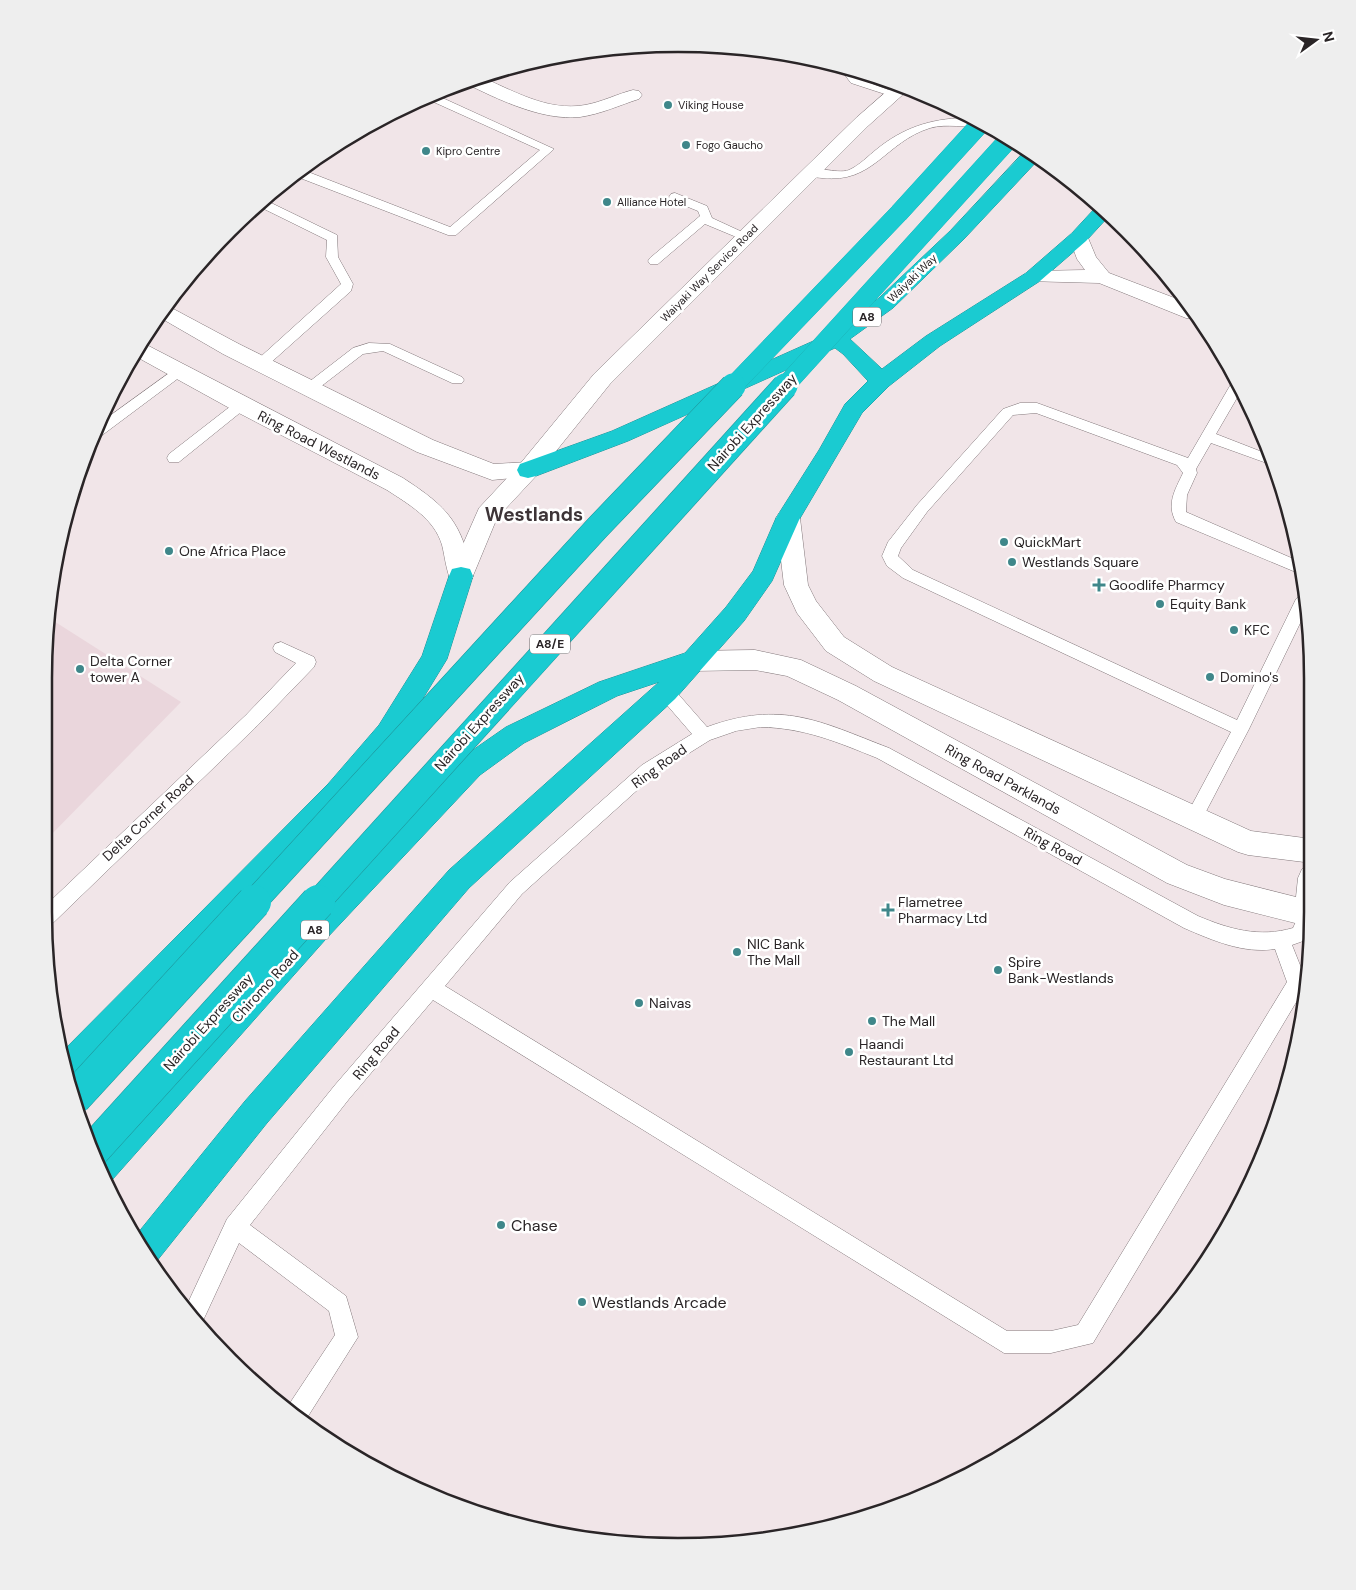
<svg xmlns="http://www.w3.org/2000/svg" width="1356" height="1590" viewBox="0 0 1356 1590" font-family="'DM Sans',sans-serif">
<style>
.built{fill:#ead6dc}
.lines{fill:none;stroke-linecap:round;stroke-linejoin:round}
.lane-casing{stroke:#83787b;stroke-width:1}
.street-casing{stroke:#83787b;stroke-width:1}
.secondary-casing{stroke:#83787b;stroke-width:1}
.highway-casing{stroke:#209196;stroke-width:1}
.lane{fill:#fff;fill-rule:evenodd}
.street{fill:#fff;fill-rule:evenodd}
.secondary{fill:#fff;fill-rule:evenodd}
.highway{fill:#1acbd1;fill-rule:evenodd}
.highway-bridge-far2-casing{stroke:#209196;stroke-width:19;stroke-linecap:butt}
.highway-bridge-far1-casing{stroke:#209196;stroke-width:26;stroke-linecap:butt}
.highway-bridge-casing{stroke:#209196;stroke-width:35;stroke-linecap:butt}
.highway-bridge-far2{stroke:#1acbd1;stroke-width:19}
.highway-bridge-far1{stroke:#1acbd1;stroke-width:25}
.highway-bridge{stroke:#1acbd1;stroke-width:34}
.poi-dot{fill:#3f878a;stroke:#fff;stroke-width:2}
.labels{text-anchor:middle;stroke-width:5;stroke-linejoin:round;paint-order:stroke}
.far-poi-label{font-size:11px;fill:#2a2527;stroke:#fff;text-anchor:start}
.far-street-label{font-size:11px;fill:#2a2527;stroke:#fff}
.shield{fill:#fff;stroke:#6a6668;stroke-width:1}
.shield-label{font-size:12px;font-weight:bold;fill:#2a2527}
.street-label{font-size:14px;fill:#2a2527;stroke:#fff}
.poi-label{font-size:14px;fill:#2a2527;stroke:#fff;text-anchor:start}
.near-poi-label{font-size:16px;fill:#2a2527;stroke:#fff;text-anchor:start}
.district-label{font-size:19px;font-weight:bold;fill:#3d3437;stroke:#fff}
.rim{fill:none;stroke:#2a2527;stroke-width:2.5}
</style>
<rect width="100%" height="100%" fill="#f1e5e8"/>
<!-- built -->
<polygon class="built" points="49,618 181,702 45,841"/>
<g class="lines">
<!-- lane casing -->
<g class="lane-casing">
<g id="lane">
<polygon points="847,67 856,71 859,79 900,94 894,97 851,83 844,74"/>
<polygon points="436,95 554,149 456,235 448,235 295,176 303,170 450,227 540,150 427,99"/>
<path d="M963 118H973L983 124C966 129 947 123 930 128 885 142 874 184 822 178 815 177 808 178 804 173 813 163 836 175 849 170 860 165 868 156 877 149 903 128 930 119 963 118Z"/>
<polygon points="675,193 707,206 712,218 751,236 749,239 741,239 705,224 658,264 650,264 648,261 650,258 700,216 698,211 671,200 669,197 671,194"/>
<polygon points="263,199 337,235 338,257 353,284 351,291 267,366 257,366 255,363 257,360 341,284 326,257 327,240 256,205"/>
<polygon points="369,343 390,344 462,377 464,380 462,383 452,383 383,351 363,354 315,391 305,391 303,388 305,385 353,348"/>
<polygon points="179,366 184,368 186,371 184,374 101,436 94,437 100,423"/>
<path d="M1236 380 1241 391 1216 434 1270 455 1275 466 1211 443 1196 469 1197 473 1187 495 1186 512 1296 560 1298 573 1176 522C1166 504 1175 490 1183 473L1177 465 1036 413 1013 415 927 512 901 548 898 556 913 570 1237 720 1296 599 1302 594 1306 611 1249 729 1200 823 1194 826 1188 823 1185 818 1231 732 903 578 887 566 882 556 888 542 917 505 1003 409 1020 403H1037L1188 458 1231 384Z"/>
<polygon points="241,400 246,402 248,405 246,408 179,462 169,462 167,458 169,454 236,402"/>
<polygon points="281,642 314,657 316,662 314,667 258,725 52,924 46,926 44,907 246,715 296,663 275,652 273,648 275,644"/>
<path d="M666 685 672 687 707 727C782 700 819 721 889 748L1198 916C1229 929 1259 938 1293 928L1302 908 1312 907 1310 930 1306 940 1292 945 1306 980 1304 1000 1298 999 1093 1343 1051 1353H1004L433 1000 349 1099 250 1225 346 1296 358 1337 305 1421 288 1406 335 1335 329 1311 239 1243 201 1325 198 1326 186 1307 227 1219 335 1085 510 882 642 765 692 734 660 697 658 692 660 687ZM761 727C805 728 837 742 877 758L1184 928C1212 940 1243 954 1275 949L1287 982 1078 1325 1051 1331H1007L445 986 522 894 654 775 710 740 736 731Z"/>
</g>
</g>
<!-- street casing -->
<g class="street-casing">
<g id="street">
<path d="M479 76C512 90 548 112 585 105 602 102 617 94 633 90L639 91 642 95 639 99C620 105 601 114 580 117 542 121 497 99 463 82Z"/>
<polygon points="894,85 908,90 868,126 610,384 536,476 497,518 470,583 461,585 452,583 449,576 479,508 520,464 594,374 856,118"/>
</g>
</g>
<!-- secondary casing -->
<g class="secondary-casing">
<g id="secondary">
<polygon points="1079,231 1086,233 1096,257 1109,273 1185,302 1197,319 1186,318 1099,283 1026,281 1023,277 1026,273 1033,271 1085,270 1077,259 1069,237 1072,233"/>
<polygon points="166,305 239,344 433,440 494,464 528,462 536,464 539,470 536,476 492,480 417,452 223,354 159,317"/>
<path d="M143 343 403 478C449 508 461 522 473 576L470 583 461 585 452 583C446 571 445 557 442 545 434 518 408 504 387 490L233 410 135 356Z"/>
<polygon points="788,509 796,512 800,518 808,585 816,601 844,637 892,667 1251,831 1312,839 1312,863 1248,855 1238,852 874,681 826,651 797,613 784,585 776,518 780,512"/>
<polygon points="755,650 801,660 856,686 1187,865 1225,879 1296,897 1298,878 1302,869 1312,865 1311,927 1224,905 1167,883 838,700 787,676 755,670 692,671 683,668 679,661 683,654 692,651"/>
</g>
</g>
<!-- highway casing -->
<g class="highway-casing">
<g id="highway">
<polygon points="1025,151 1039,159 964,239 893,308 850,339 882,369 926,336 1026,273 1072,233 1096,207 1109,216 1086,241 1040,281 940,346 889,386 862,413 799,520 772,581 744,621 675,699 469,888 267,1123 156,1262 137,1234 245,1101 449,870 659,682 617,696 524,743 480,775 325,940 112,1180 105,1182 94,1151 305,922 460,759 506,727 599,682 685,653 726,607 753,571 776,518 819,450 845,404 868,381 843,354 835,348 628,441 536,476 528,478 520,476 517,470 520,464 612,431 829,334 879,298 950,231"/>
<polygon points="461,567 470,569 473,576 447,659 397,741 348,800 76,1082 69,1085 62,1052 328,784 379,725 422,656 449,576 452,569"/>
</g>
</g>
<!-- lane -->
<use href="#lane" class="lane"/>
<!-- street -->
<use href="#street" class="street"/>
<!-- secondary -->
<use href="#secondary" class="secondary"/>
<!-- highway -->
<use href="#highway" class="highway"/>
<!-- highway-bridge-far2 casing -->
<g class="highway-bridge-far2-casing">
<g id="highway-bridge-far2">
<polyline points="732,387 899,213 981,123"/>
<polyline points="784,387 1008,140"/>
</g>
</g>
<!-- highway-bridge-far1 casing -->
<g class="highway-bridge-far1-casing">
<g id="highway-bridge-far1">
<polyline points="253,903 597,528 733,386"/>
<polyline points="317,903 785,386"/>
</g>
</g>
<!-- highway-bridge casing -->
<g class="highway-bridge-casing">
<g id="highway-bridge">
<polyline points="74,1098 254,902"/>
<polyline points="93,1150 318,902"/>
</g>
</g>
<!-- highway-bridge-far2 -->
<use href="#highway-bridge-far2" class="highway-bridge-far2"/>
<!-- highway-bridge-far1 -->
<use href="#highway-bridge-far1" class="highway-bridge-far1"/>
<!-- highway-bridge -->
<use href="#highway-bridge" class="highway-bridge"/>
</g>
<!-- markers -->
<g class="poi-dot">
<circle cx="668" cy="105" r="5"/>
<circle cx="686" cy="145" r="5"/>
<circle cx="426" cy="151" r="5"/>
<circle cx="607" cy="202" r="5"/>
<circle cx="1004" cy="542" r="5"/>
<circle cx="169" cy="551" r="5"/>
<circle cx="1012" cy="562" r="5"/>
<path d="M1096.5 577.5h5v5h5v5h-5v5h-5v-5h-5v-5h5z"/>
<circle cx="1160" cy="604" r="5"/>
<circle cx="1234" cy="630" r="5"/>
<circle cx="80" cy="669" r="5"/>
<circle cx="1210" cy="677" r="5"/>
<path d="M885.5 902.5h5v5h5v5h-5v5h-5v-5h-5v-5h5z"/>
<circle cx="737" cy="952" r="5"/>
<circle cx="998" cy="970" r="5"/>
<circle cx="639" cy="1003" r="5"/>
<circle cx="872" cy="1021" r="5"/>
<circle cx="849" cy="1052" r="5"/>
<circle cx="501" cy="1225" r="5"/>
<circle cx="582" cy="1302" r="5"/>
</g>
<g class="labels">
<!-- far-poi labels -->
<g class="far-poi-label">
<text x="678" y="109">Viking House</text>
<text x="696" y="149">Fogo Gaucho</text>
<text x="436" y="155">Kipro Centre</text>
<text x="617" y="206">Alliance Hotel</text>
</g>
<!-- far-street labels -->
<g class="far-street-label">
<text transform="translate(709 273) rotate(-45)" y="4">Waiyaki Way Service Road</text>
<text transform="translate(912 278) rotate(-44)" y="4">Waiyaki Way</text>
</g>
<!-- shield labels -->
<g class="shield">
<rect x="853" y="307.5" width="28" height="19" rx="4"/>
<rect x="530" y="634.5" width="40" height="19" rx="4"/>
<rect x="301" y="920.5" width="28" height="19" rx="4"/>
</g>
<g class="shield-label">
<text x="867" y="321">A8</text>
<text x="550" y="648">A8/E</text>
<text x="315" y="934">A8</text>
</g>
<!-- street labels -->
<g class="street-label">
<text transform="translate(752 422) rotate(-48)" y="5">Nairobi Expressway</text>
<text transform="translate(319 445) rotate(27)" y="5">Ring Road Westlands</text>
<text transform="translate(479 722) rotate(-48)" y="5">Nairobi Expressway</text>
<text transform="translate(659 766) rotate(-36)" y="5">Ring Road</text>
<text transform="translate(1003 779) rotate(29)" y="5">Ring Road Parklands</text>
<text transform="translate(148 818) rotate(-43)" y="5">Delta Corner Road</text>
<text transform="translate(1053 846) rotate(29)" y="5">Ring Road</text>
<text transform="translate(265 986) rotate(-48)" y="5">Chiromo Road</text>
<text transform="translate(208 1022) rotate(-48)" y="5">Nairobi Expressway</text>
<text transform="translate(376 1053) rotate(-50)" y="5">Ring Road</text>
</g>
<!-- poi labels -->
<g class="poi-label">
<text x="1014" y="547">QuickMart</text>
<text x="179" y="556">One Africa Place</text>
<text x="1022" y="567">Westlands Square</text>
<text x="1109" y="590">Goodlife Pharmcy</text>
<text x="1170" y="609">Equity Bank</text>
<text x="1244" y="635">KFC</text>
<text x="90" y="666">Delta Corner<tspan x="90" dy="16">tower A</tspan></text>
<text x="1220" y="682">Domino's</text>
<text x="898" y="907">Flametree<tspan x="898" dy="16">Pharmacy Ltd</tspan></text>
<text x="747" y="949">NIC Bank<tspan x="747" dy="16">The Mall</tspan></text>
<text x="1008" y="967">Spire<tspan x="1008" dy="16">Bank-Westlands</tspan></text>
<text x="649" y="1008">Naivas</text>
<text x="882" y="1026">The Mall</text>
<text x="859" y="1049">Haandi<tspan x="859" dy="16">Restaurant Ltd</tspan></text>
</g>
<!-- near-poi labels -->
<g class="near-poi-label">
<text x="511" y="1231">Chase</text>
<text x="592" y="1308">Westlands Arcade</text>
</g>
<!-- district labels -->
<g class="district-label">
<text x="534" y="521">Westlands</text>
</g>
</g>
<!-- crop -->
<path d="M0 0H1356V1590H0ZM678 52H678A626 626 0 0 1 1304 678V912A626 626 0 0 1 678 1538H678A626 626 0 0 1 52 912V678A626 626 0 0 1 678 52Z" fill="#eee" fill-rule="evenodd"/>
<path class="rim" d="M678 52H678A626 626 0 0 1 1304 678V912A626 626 0 0 1 678 1538H678A626 626 0 0 1 52 912V678A626 626 0 0 1 678 52Z"/>
<!-- north arrow -->
<g transform="translate(1316 40) rotate(75)" stroke="#ffffff" stroke-width="4" paint-order="stroke">
<path d="M0-4L9 19L0 12L-9 19Z" fill="#2a2527"/>
<text y="-8" font-size="14" font-weight="bold" text-anchor="middle" fill="#2a2527">N</text>
</g>
</svg>
